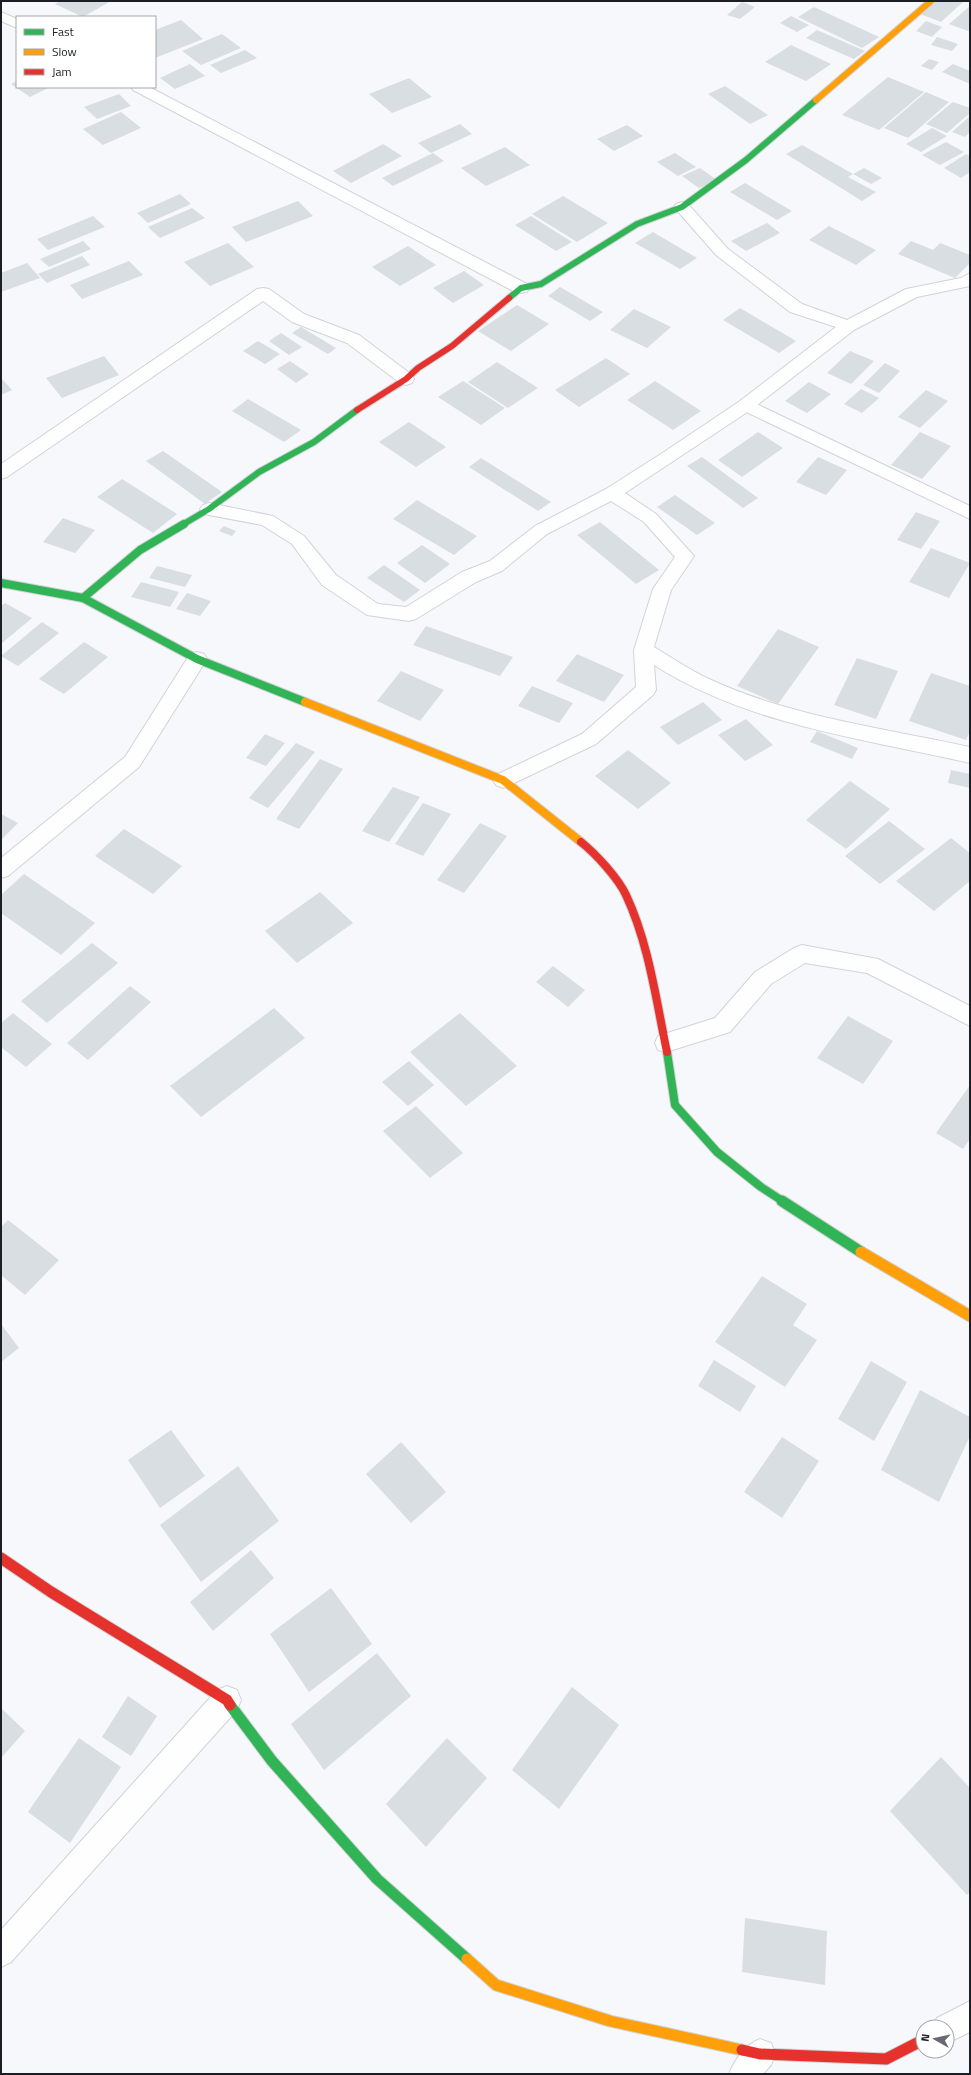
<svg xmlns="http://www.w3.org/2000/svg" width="971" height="2075" viewBox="0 0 971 2075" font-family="'Titillium Web',sans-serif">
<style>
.building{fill:#d9dee2}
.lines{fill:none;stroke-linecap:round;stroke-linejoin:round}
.lane-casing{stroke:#d0d3d8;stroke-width:2}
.street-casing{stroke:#d0d3d8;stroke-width:2}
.fast-far2-casing{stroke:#d0d3d8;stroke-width:8}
.fast-far1-casing{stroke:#d0d3d8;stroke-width:10}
.fast-casing{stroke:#d0d3d8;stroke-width:13}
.slow-far2-casing{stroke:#d0d3d8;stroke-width:8}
.slow-far1-casing{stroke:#d0d3d8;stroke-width:10}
.slow-casing{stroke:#d0d3d8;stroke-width:13}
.jam-far2-casing{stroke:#d0d3d8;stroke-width:8}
.jam-far1-casing{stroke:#d0d3d8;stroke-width:10}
.jam-casing{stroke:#d0d3d8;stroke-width:13}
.lane{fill:#fefefe;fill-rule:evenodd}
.street{fill:#fefefe;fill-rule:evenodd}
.fast-far2{stroke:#30b455;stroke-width:6}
.fast-far1{stroke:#30b455;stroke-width:8}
.fast{stroke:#30b455;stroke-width:11}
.slow-far2{stroke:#ff9f0a;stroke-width:6}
.slow-far1{stroke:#ff9f0a;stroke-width:8}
.slow{stroke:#ff9f0a;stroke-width:11}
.jam-far2{stroke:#e5322d;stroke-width:6}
.jam-far1{stroke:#e5322d;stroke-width:8}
.jam{stroke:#e5322d;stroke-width:11}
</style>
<rect width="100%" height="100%" fill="#f7f8fb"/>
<!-- building -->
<g class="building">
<polygon points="60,1 111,1 83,17 55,4"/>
<polygon points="935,1 964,1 941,22 920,14"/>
<polygon points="742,2 755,7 740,19 727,15"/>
<polygon points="970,6 970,30 968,31 949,24"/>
<polygon points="814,7 879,37 862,48 798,17"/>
<polygon points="791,16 809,25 797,32 780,23"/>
<polygon points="181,20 203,39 155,58 155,30"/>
<polygon points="926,21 942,27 932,37 916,31"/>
<polygon points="817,30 865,51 854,59 806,38"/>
<polygon points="222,34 241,48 201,65 182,51"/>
<polygon points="937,37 958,44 952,51 931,45"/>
<polygon points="791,45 831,64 806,81 765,62"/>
<polygon points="245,50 257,58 221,73 210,65"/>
<polygon points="929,59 939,62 932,70 921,66"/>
<polygon points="190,64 205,76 175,89 160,78"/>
<polygon points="953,64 970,71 970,84 942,72"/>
<polygon points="888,77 924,92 879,130 842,115"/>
<polygon points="409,78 432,97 392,113 369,94"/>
<polygon points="17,81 17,87 50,87 30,97 11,84"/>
<polygon points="725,86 768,115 750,124 708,94"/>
<polygon points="926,92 949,102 908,138 884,128"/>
<polygon points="119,94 131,106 97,119 84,107"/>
<polygon points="953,102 970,108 970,113 947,133 926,124"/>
<polygon points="121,112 141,128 103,145 83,129"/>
<polygon points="970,116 970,132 965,137 952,132"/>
<polygon points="460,124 472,134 431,153 418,143"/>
<polygon points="627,125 643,136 614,151 597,139"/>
<polygon points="932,128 947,136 921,152 906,144"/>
<polygon points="946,142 964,152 940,165 922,155"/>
<polygon points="383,144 402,156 351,183 333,171"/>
<polygon points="802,145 853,174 848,177 876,192 862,201 786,154"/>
<polygon points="505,147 530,165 486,186 461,168"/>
<polygon points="433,153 444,161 393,186 382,178"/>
<polygon points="675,153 696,167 678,176 657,162"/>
<polygon points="966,154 970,156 970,172 961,178 944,168"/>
<polygon points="700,168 717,180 699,188 682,176"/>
<polygon points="864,168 882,178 871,184 853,174"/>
<polygon points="745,183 792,211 777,220 730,192"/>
<polygon points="180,194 191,204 148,223 137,213"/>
<polygon points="563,196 608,223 577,242 532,214"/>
<polygon points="298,201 313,216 246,242 232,227"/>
<polygon points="192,208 205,218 160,238 148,227"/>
<polygon points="93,216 105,227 48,250 37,239"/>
<polygon points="531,216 572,242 556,251 515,225"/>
<polygon points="767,223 780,233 746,251 731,241"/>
<polygon points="829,226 876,250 856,265 809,240"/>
<polygon points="653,232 697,258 680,269 635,243"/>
<polygon points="83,241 91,249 49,267 40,259"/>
<polygon points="911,241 933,250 940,243 970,255 970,263 955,278 898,254"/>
<polygon points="228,243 254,267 210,286 184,262"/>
<polygon points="408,246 436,265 400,286 372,267"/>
<polygon points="82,256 90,265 47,283 38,274"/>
<polygon points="129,261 143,275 82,299 70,285"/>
<polygon points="27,263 40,278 1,292 1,273"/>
<polygon points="464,271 484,285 453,303 433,288"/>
<polygon points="560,287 603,312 590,321 548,296"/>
<polygon points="517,305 549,324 511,351 478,331"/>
<polygon points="740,308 796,341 779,353 723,320"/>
<polygon points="634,309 671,327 647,348 610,330"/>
<polygon points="301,327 336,348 328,354 292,333"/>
<polygon points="281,333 302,347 289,355 269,341"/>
<polygon points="258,341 280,354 265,364 243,351"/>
<polygon points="850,351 874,361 851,384 827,373"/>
<polygon points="104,356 119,375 62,398 46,378"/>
<polygon points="606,358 630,374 579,407 555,390"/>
<polygon points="290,361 309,374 296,383 277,369"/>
<polygon points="497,362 538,388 508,408 468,382"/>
<polygon points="885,363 900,371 879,393 863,385"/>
<polygon points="1,378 12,390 1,395"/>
<polygon points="463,381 505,408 481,425 438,397"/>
<polygon points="655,381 701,411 673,430 627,400"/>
<polygon points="809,382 831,394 807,413 785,401"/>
<polygon points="861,389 879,398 862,413 844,404"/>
<polygon points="926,390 948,401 920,428 898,417"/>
<polygon points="248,399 301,430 284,442 232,411"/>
<polygon points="409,422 446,447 416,467 379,442"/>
<polygon points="758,432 783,448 742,477 718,460"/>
<polygon points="920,432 951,446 922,479 891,465"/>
<polygon points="163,451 222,492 205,504 146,461"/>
<polygon points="702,457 758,498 743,508 687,466"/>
<polygon points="818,457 847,470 826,495 796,482"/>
<polygon points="481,458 551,502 538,511 469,467"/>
<polygon points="122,479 177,514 153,533 97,497"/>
<polygon points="675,495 715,523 697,535 657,507"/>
<polygon points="417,500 477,536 454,555 393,519"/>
<polygon points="916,512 940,521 921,549 897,540"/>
<polygon points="63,518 95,530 75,553 43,542"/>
<polygon points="600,522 659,570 636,584 577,535"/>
<polygon points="224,526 236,531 232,536 219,531"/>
<polygon points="422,545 450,564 425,583 397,563"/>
<polygon points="931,548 970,563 949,598 909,582"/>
<polygon points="384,565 420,590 404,602 367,578"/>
<polygon points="157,566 192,575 185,587 149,578"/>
<polygon points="141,582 179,592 170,607 131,597"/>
<polygon points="187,593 211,601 200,616 176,609"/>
<polygon points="5,603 32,618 1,644 1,606"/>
<polygon points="42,622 59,633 18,666 1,656"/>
<polygon points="426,626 513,657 500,676 413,645"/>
<polygon points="778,629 819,647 778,704 737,686"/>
<polygon points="84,642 108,657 64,694 39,679"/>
<polygon points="577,654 624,675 604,702 556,681"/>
<polygon points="857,658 898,671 876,719 834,705"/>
<polygon points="401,671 444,690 420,721 377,701"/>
<polygon points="931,673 970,686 970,731 966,740 909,721"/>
<polygon points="532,686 573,703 559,723 518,706"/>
<polygon points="703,702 722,720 678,745 660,727"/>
<polygon points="746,719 773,745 745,761 718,735"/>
<polygon points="817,731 858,748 852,759 810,742"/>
<polygon points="265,734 285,743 266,766 246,758"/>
<polygon points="296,743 315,752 268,808 249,798"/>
<polygon points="628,750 671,783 638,809 595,776"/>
<polygon points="320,759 343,769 299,829 276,819"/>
<polygon points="951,770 970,774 970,788 948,783"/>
<polygon points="850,781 890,809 846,849 806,820"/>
<polygon points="393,787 420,797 389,842 362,831"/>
<polygon points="423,803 451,814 423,856 395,844"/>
<polygon points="1,814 18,823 1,840"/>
<polygon points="889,821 925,849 880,884 845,856"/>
<polygon points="480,823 507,836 464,893 437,880"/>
<polygon points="124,829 182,866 153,894 95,856"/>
<polygon points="951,838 970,853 970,881 934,911 896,881"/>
<polygon points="24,874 95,923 61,955 1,913 1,895"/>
<polygon points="320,892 353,923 297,963 265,931"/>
<polygon points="92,943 118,963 47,1023 21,1001"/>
<polygon points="553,966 585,990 568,1007 536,982"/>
<polygon points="130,986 151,1002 88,1060 67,1043"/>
<polygon points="274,1008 305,1038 201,1117 170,1086"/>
<polygon points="13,1013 52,1044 26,1067 1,1047 1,1023"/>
<polygon points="460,1013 517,1066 466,1106 410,1052"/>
<polygon points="848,1016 893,1041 863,1084 817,1058"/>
<polygon points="409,1061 434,1085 408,1106 382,1082"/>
<polygon points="970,1085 970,1139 963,1149 936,1133"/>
<polygon points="416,1106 463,1153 430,1178 383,1131"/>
<polygon points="8,1220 59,1260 25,1295 1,1275 1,1227"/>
<polygon points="762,1276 807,1304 793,1325 817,1340 785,1387 715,1342"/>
<polygon points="1,1324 19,1348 1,1362"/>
<polygon points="714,1360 756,1386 740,1412 698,1386"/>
<polygon points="871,1361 907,1382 874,1441 838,1419"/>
<polygon points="920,1390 970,1417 970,1436 939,1502 881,1470"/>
<polygon points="171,1430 205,1476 160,1508 128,1460"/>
<polygon points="782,1437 819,1461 782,1518 744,1492"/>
<polygon points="401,1442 446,1492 411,1523 366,1474"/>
<polygon points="238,1466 279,1521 201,1582 160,1525"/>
<polygon points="251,1550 274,1578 213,1631 190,1602"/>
<polygon points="331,1588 372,1644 309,1692 270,1634"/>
<polygon points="377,1653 411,1696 324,1770 291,1724"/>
<polygon points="572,1687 619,1725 559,1809 512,1770"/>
<polygon points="128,1696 157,1716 131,1756 102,1737"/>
<polygon points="1,1708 25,1731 1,1758"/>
<polygon points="79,1738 121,1767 70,1843 28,1812"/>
<polygon points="447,1738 487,1778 426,1847 386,1804"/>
<polygon points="941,1757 970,1788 970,1892 967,1895 890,1811"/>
<polygon points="745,1918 827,1931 825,1985 742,1972"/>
</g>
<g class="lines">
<!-- lane casing -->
<g class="lane-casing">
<polygon id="lane" points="746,399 970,506 970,519 740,409 737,405 740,401"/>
</g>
<!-- street casing -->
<g class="street-casing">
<g id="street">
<polygon points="1,12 17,19 17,28 1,21"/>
<polygon points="131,87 149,87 527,284 529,288 527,292 521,293 515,292 133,90"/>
<path d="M682 202 688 204 728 249 802 304 847 320 906 289 961 278 970 273V286L917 297 854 330 752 409 625 493 656 514 694 556 671 590 654 647C672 658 690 670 709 679 791 717 883 728 970 747V763C864 739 748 725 654 665L656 690 653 695 596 744 510 785 503 788 496 785 493 780 496 775 582 734 636 687 634 650 653 589 675 557 644 522 611 501 547 534 502 571 476 582 416 619 409 621 367 615 322 585 292 544 262 525 209 515 203 513 200 509 203 505 209 503 273 516 304 536 336 575 378 604 406 607 462 572 490 561 535 526 606 489 664 452 740 401 836 327 790 312 716 255 674 207 676 204Z"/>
<polygon points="263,288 269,289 304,314 359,335 412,375 414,379 412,383 406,385 400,383 347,343 292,322 263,301 7,477 1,479 1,464 257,289"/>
<polygon points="197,652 204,654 207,659 139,767 8,876 1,878 1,858 125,757 190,654"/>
<polygon points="802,945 878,959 970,1006 970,1026 867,973 805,963 771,984 730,1032 666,1052 658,1050 655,1043 658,1036 715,1018 755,972 794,948"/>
<polygon points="227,1686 237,1690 241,1700 237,1710 11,1962 1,1967 1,1930 217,1690"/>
<polygon points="970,2001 970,2032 947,2043 947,2027 933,2027 937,2018"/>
<path d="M760 2039 771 2043 775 2054 771 2065 763 2074H729C735 2059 745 2045 760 2039Z"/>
</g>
</g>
<!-- fast-far2 casing -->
<g class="fast-far2-casing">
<g id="fast-far2">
<polyline points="509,298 521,288 541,284 637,224 682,207 746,160 816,100"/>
<polyline points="182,525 209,509 259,472 314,442 357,410"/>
</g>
</g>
<!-- fast-far1 casing -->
<g class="fast-far1-casing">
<g id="fast-far1">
<polyline points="1,583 83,598 197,659 305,702"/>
<polyline points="83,598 140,550 184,524"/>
<polyline points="667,1052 675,1105 717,1152 761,1187 784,1202"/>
</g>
</g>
<!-- fast casing -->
<g class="fast-casing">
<g id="fast">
<polyline points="782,1201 861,1252"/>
<polyline points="230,1705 272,1761 377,1879 467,1959"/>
</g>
</g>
<!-- slow-far2 casing -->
<g class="slow-far2-casing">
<polyline id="slow-far2" points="816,100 931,1"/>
</g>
<!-- slow-far1 casing -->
<g class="slow-far1-casing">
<polyline id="slow-far1" points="305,702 503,780 581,842"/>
</g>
<!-- slow casing -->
<g class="slow-casing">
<g id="slow">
<polyline points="861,1252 970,1316"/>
<polyline points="467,1959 496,1985 610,2021 742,2050"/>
</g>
</g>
<!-- jam-far2 casing -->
<g class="jam-far2-casing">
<polyline id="jam-far2" points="357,410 406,379 418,368 452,346 509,298"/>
</g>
<!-- jam-far1 casing -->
<g class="jam-far1-casing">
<path id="jam-far1" d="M581 842C596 854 618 878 626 895 649 944 656 1000 667 1052"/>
</g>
<!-- jam casing -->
<g class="jam-casing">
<g id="jam">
<polyline points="1,1558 51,1592 227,1700 230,1705"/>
<polyline points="742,2050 760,2054 886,2059 923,2040"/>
</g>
</g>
<!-- lane -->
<use href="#lane" class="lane"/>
<!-- street -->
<use href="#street" class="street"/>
<!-- fast-far2 -->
<use href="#fast-far2" class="fast-far2"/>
<!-- fast-far1 -->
<use href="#fast-far1" class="fast-far1"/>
<!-- fast -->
<use href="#fast" class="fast"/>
<!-- slow-far2 -->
<use href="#slow-far2" class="slow-far2"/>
<!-- slow-far1 -->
<use href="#slow-far1" class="slow-far1"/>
<!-- slow -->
<use href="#slow" class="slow"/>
<!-- jam-far2 -->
<use href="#jam-far2" class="jam-far2"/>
<!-- jam-far1 -->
<use href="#jam-far1" class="jam-far1"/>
<!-- jam -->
<use href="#jam" class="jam"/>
</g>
<!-- border -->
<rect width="971" height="2075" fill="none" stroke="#1b1e25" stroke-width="4"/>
<!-- legend -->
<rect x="16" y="16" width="140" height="72" fill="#ffffff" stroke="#a4a5a8"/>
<rect x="24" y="29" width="20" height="6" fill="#30b455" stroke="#a4a5a8"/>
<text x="52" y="36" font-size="12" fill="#1b1e25">Fast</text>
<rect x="24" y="49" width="20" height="6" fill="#ff9f0a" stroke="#a4a5a8"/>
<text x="52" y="56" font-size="12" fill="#1b1e25">Slow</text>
<rect x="24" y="69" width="20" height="6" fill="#e5322d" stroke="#a4a5a8"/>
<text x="52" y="76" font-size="12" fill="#1b1e25">Jam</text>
<!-- north arrow -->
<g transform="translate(935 2039) rotate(278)"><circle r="19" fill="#ffffff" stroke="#a4a5a8"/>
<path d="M0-3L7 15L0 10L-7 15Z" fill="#686a70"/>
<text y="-6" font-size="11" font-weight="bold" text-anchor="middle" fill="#1b1e25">N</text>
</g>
</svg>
